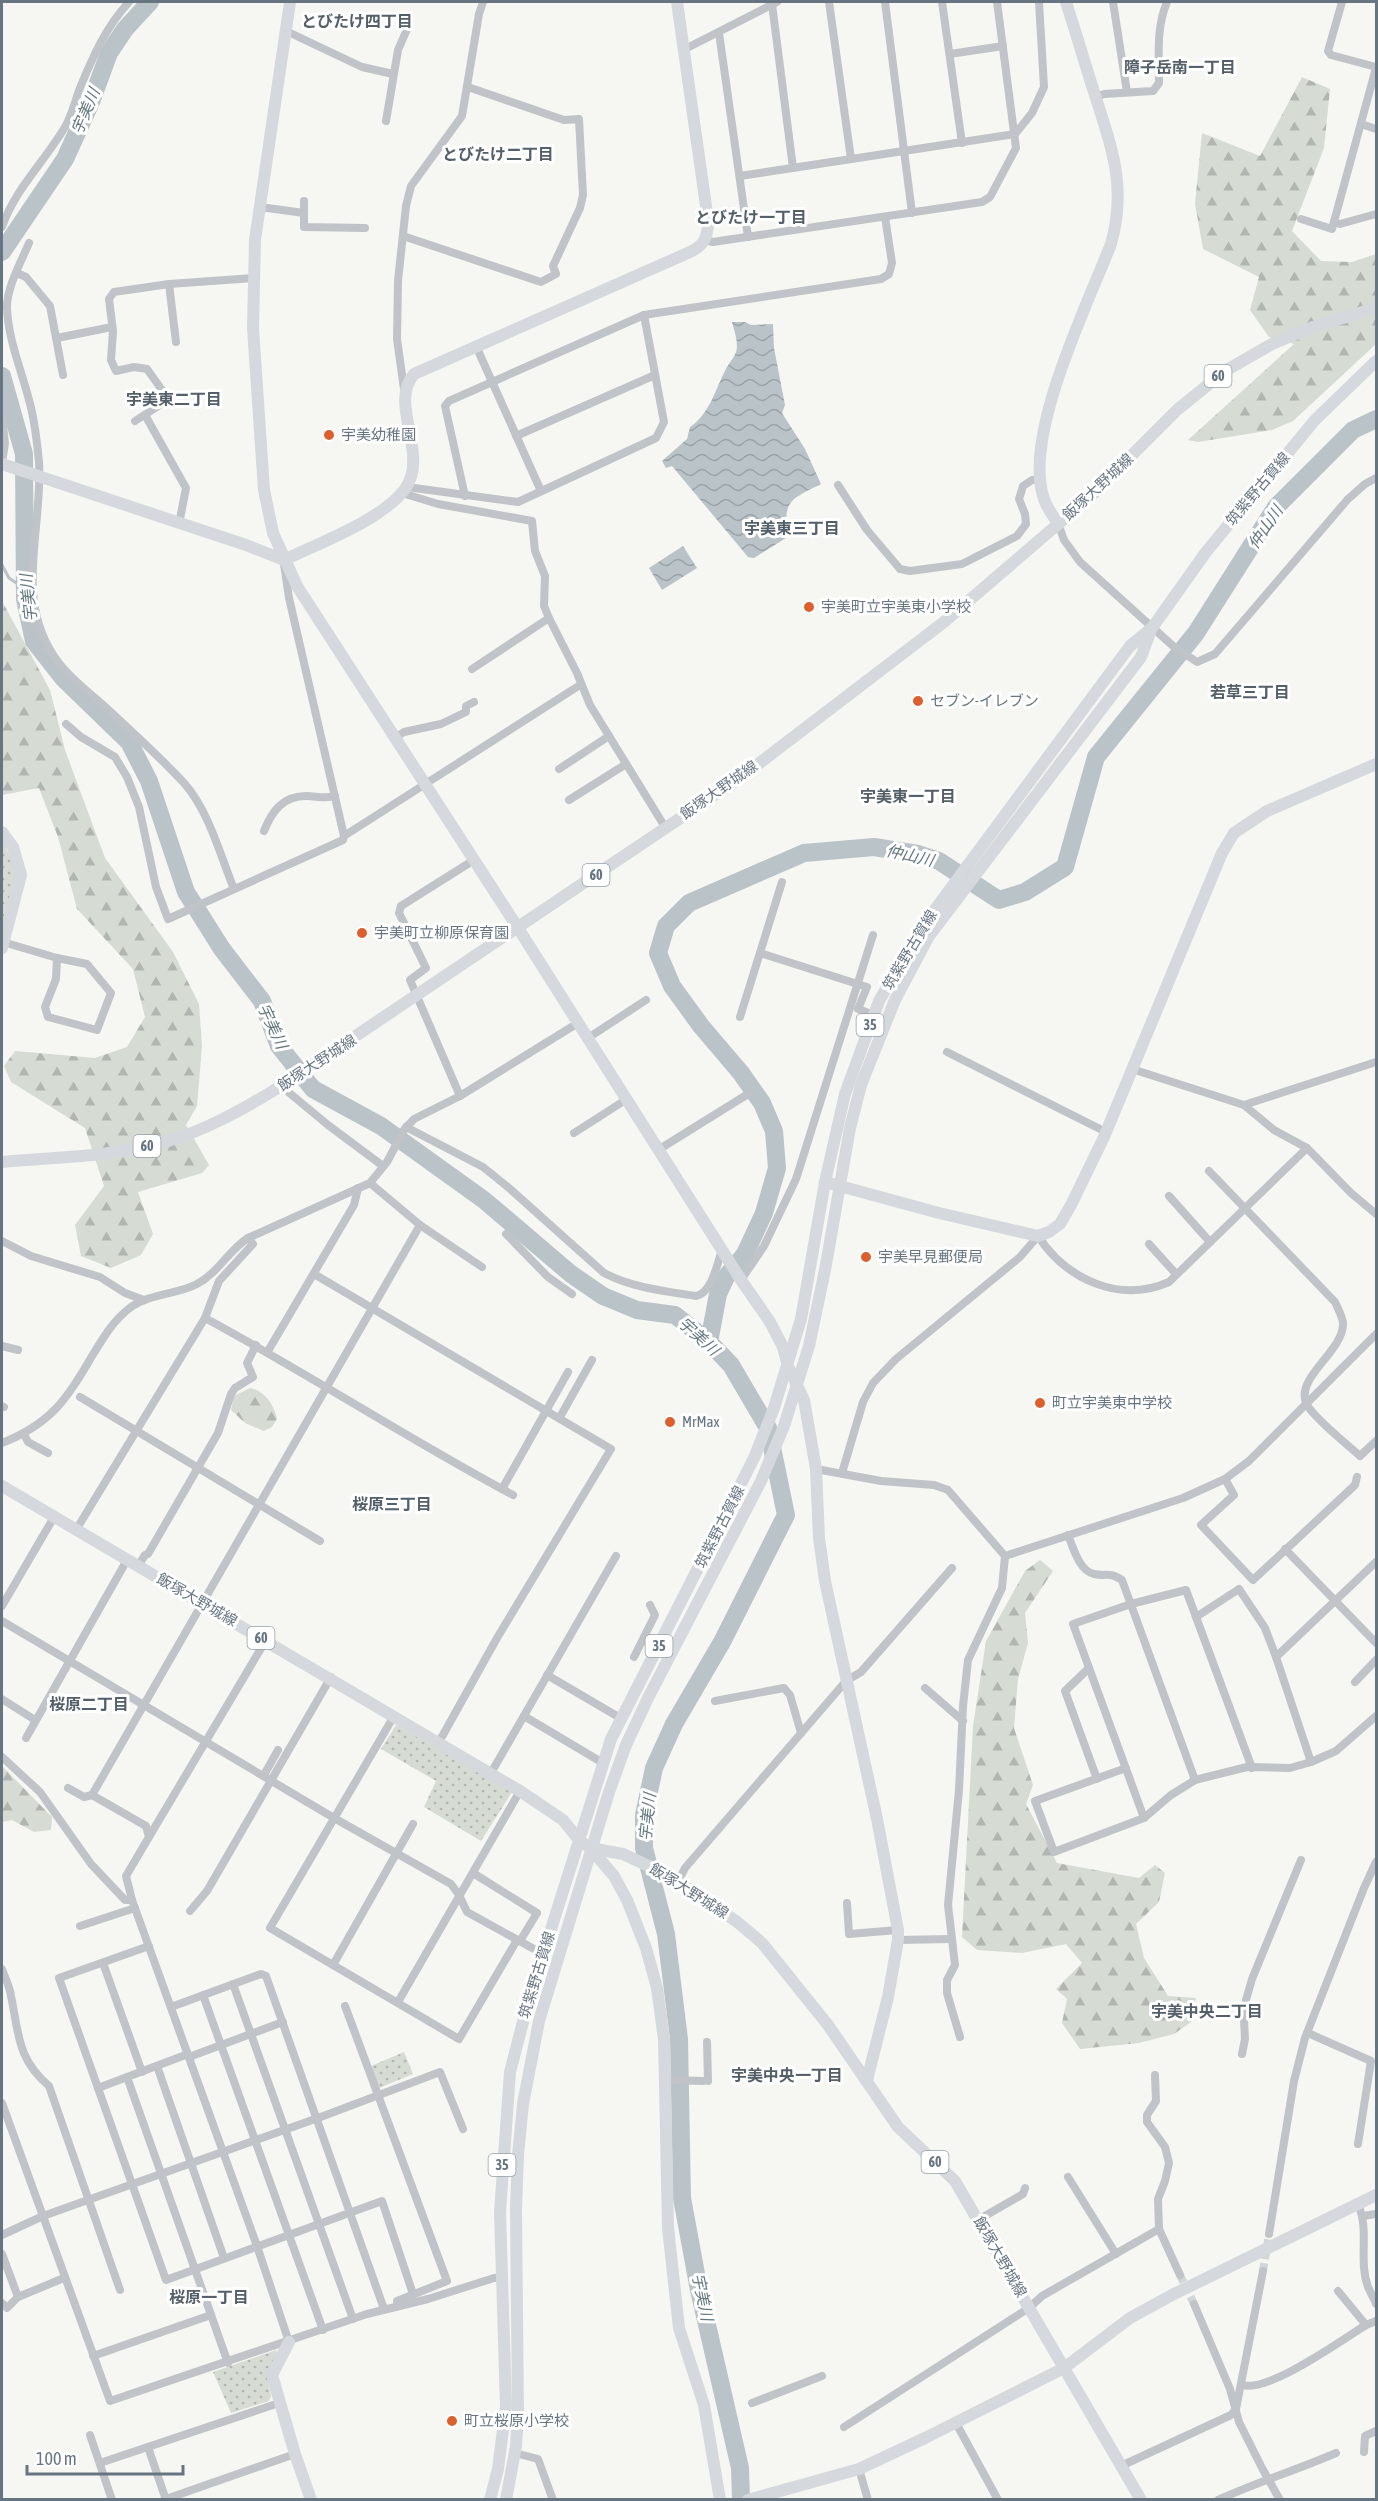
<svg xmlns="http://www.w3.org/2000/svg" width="1378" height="2501" viewBox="0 0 1378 2501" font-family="'Asap Condensed','Noto Sans JP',sans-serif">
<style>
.forest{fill:url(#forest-firs)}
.park{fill:url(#park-dots)}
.water{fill:url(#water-waves)}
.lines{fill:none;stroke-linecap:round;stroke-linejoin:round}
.stream{stroke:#b9c3c8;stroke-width:3}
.river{stroke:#b9c3c8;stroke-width:18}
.street-tunnel{stroke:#d2d6d7;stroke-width:8;stroke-dasharray:8 4;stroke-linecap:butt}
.street{stroke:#c0c3c7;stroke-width:8}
.secondary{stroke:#d5d8dc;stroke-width:12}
.primary{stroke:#d5d8dc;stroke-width:12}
.poi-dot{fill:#dc5f2e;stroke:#fff;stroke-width:2}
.labels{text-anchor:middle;stroke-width:6;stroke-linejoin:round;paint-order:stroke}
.shield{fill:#fff;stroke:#959ea8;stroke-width:1.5}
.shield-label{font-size:14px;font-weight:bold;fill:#677583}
.poi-label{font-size:15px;fill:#677583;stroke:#fff;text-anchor:start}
.street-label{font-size:15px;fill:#677583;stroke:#fff}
.neighbourhood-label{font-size:16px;font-weight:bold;fill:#545f69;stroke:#fff}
.water-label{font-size:16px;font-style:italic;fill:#63777f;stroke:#fff}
</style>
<defs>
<pattern id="forest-firs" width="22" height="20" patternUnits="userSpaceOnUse" patternTransform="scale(1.5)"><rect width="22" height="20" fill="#d6dbd3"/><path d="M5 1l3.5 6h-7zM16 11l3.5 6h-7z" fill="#b1b6b1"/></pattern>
<pattern id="park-dots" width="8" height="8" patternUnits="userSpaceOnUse" patternTransform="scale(1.5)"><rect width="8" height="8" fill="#d6dbd3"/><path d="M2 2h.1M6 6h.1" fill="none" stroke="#b1b6b1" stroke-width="1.8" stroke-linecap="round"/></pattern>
<pattern id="water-waves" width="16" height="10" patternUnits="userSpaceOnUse" patternTransform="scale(1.5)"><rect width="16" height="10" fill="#b9c3c8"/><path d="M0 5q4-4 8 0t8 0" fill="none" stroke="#9aa3a8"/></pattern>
</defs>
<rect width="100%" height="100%" fill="#f6f7f3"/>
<!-- forest -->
<g class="forest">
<polygon points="1302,77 1330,89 1324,148 1292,231 1321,261 1352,262 1376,254 1376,344 1293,421 1272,430 1198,442 1188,440 1294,344 1269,337 1250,310 1259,277 1203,249 1195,204 1202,133 1260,156"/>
<polygon points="2,601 50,690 65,750 105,858 173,952 199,1004 202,1046 197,1106 186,1125 209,1165 202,1173 138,1192 153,1234 141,1255 111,1268 81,1256 75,1225 104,1186 85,1128 11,1082 4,1066 15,1051 95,1058 127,1047 145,1017 133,969 77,909 58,837 39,788 2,795"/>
<path d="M250 1388C265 1391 274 1405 277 1419L272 1427 264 1431 245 1423 231 1410 234 1396Z"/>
<polygon points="1040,1560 1053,1571 1025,1613 1028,1643 1018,1679 1014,1728 1033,1785 1026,1804 1057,1863 1139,1878 1155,1865 1165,1873 1159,1902 1136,1924 1144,1958 1168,1996 1196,1998 1191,2022 1174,2034 1139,2043 1080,2049 1062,2023 1067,1999 1056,1989 1082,1963 1066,1944 1022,1953 977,1950 962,1937 973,1726 986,1641 1025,1571"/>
<polygon points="2,1766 52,1817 51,1830 34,1832 12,1820 2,1822"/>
</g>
<!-- park -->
<g class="park">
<polygon points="2,837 16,872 2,931"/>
<polygon points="396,1725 512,1792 481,1841 424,1807 436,1781 381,1749"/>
<polygon points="404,2052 413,2074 379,2088 371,2066"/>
<polygon points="276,2350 278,2354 267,2377 271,2396 269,2401 231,2413 213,2372"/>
</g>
<!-- water -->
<g class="water">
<path d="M732 322H745L751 325 773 324 774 348 785 405 782 413 805 449 821 484C788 501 785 499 786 538L754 558 748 557 672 466 666 468 662 461 687 439 690 427C710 414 716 387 727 367 731 360 737 355 737 346 737 338 734 330 732 322Z"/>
<polygon points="683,546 697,568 662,590 649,568"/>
</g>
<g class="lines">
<!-- stream -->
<polyline class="stream" points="2,565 9,578 25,589"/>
<!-- river -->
<g class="river">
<polyline points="2,252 65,159 91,102 109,53 125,29 150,2"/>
<polyline points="2,376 24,454 25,599 34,641 63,678 129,742 149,781 186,892 222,949 262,1001 279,1046 313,1089 381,1126 484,1200 571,1274 603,1296 637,1310 675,1315 709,1342 731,1365 768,1428 786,1515 722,1642 674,1724 654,1768 644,1815 644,1848 666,1934 679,2039 682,2198 699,2290 740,2468 741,2500"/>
<polyline points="709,1342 718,1294 726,1277 745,1254 764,1213 777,1168 774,1131 762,1103 741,1073 701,1026 672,986 658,953 666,926 689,903 804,853 874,847 918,854 939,861 999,900 1025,892 1065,867 1096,757 1196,633 1276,507 1353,430 1376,419"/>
</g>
<!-- street-tunnel -->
<g class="street-tunnel">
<polyline points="1263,2271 1269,2234"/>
<polyline points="1180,2275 1194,2304"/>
</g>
<!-- street -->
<g class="street">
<polyline points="829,2 851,159"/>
<polyline points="885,2 912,213"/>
<polyline points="942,2 962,143"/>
<polyline points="1113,2 1127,92"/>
<polyline points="1342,2 1328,51 1331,55 1376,67"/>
<polyline points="772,4 793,168"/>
<polyline points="286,31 362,67 393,74"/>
<polyline points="719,33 748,237"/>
<polyline points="685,49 777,2"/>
<polyline points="950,54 1003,46"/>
<path d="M1096 97 1104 94 1153 91 1159 83C1159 55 1156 28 1167 2"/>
<polyline points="386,121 398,50 408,27"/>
<polyline points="1361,124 1376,129"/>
<polyline points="740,176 1015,134 1032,113 1044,87 1039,2"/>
<polyline points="260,207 304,213 304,227 365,228"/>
<polyline points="304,213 304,201"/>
<polyline points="1301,219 1332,229 1376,68"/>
<polyline points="1334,222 1340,224 1376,214"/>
<path d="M2 227C15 189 45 161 65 127 72 115 75 101 80 88 93 56 106 27 129 2"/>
<polyline points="403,236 541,282 556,274 553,266 580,208 583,195 579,119 564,120 468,87"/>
<polyline points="705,240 713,242 982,202 990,197 1016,148 997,2"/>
<path d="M29 243C21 262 7 287 7 307 8 339 21 369 29 400 35 420 37 442 39 462 43 526 15 595 52 653 64 673 85 689 102 704 130 730 158 755 184 783 209 811 220 855 234 889"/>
<polyline points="17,273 26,277 50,306 63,375"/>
<polyline points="169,284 176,342"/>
<polyline points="57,338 112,327"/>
<polyline points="476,346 541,491"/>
<polyline points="404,389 397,339 398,281 406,206 411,186 462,116 479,14 483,2"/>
<polyline points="145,415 186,488 179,524"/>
<polyline points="2,417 5,443 2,463"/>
<polyline points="135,421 160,405 167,397 147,369 134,367 116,371 111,360 113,331 109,299 114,292 169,284 254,278"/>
<polyline points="516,436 655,375"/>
<polyline points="838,485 867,530 895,563 900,569 910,571 962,564 1017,536 1026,524 1025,514 1019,499 1023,486 1032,480 1040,479"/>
<polyline points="407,487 518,502 656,438 664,422 644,315"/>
<polyline points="402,493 438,504 532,521 535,551 545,576 544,606 549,618 577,673 590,705 665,827"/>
<polyline points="465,496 445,406 449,401 644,315 881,279 889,274 892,263 885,217"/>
<polyline points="1058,523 1064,540 1080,562 1173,646 1197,662 1215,654 1348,499 1365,484 1376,478"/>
<polyline points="284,564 289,598 344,836"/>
<polyline points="472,669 549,618"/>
<polyline points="66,724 81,737 115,757 127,777 139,807 156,887 168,919 343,840 344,836 580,685"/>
<polyline points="395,738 404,732 441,724 466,712 466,706 474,702"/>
<polyline points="559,769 609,736"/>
<polyline points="569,800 626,764"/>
<path d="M264 831C272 811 283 796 306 796 316 796 325 799 335 796"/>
<polyline points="3,942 57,958"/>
<polyline points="760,953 867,987 858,1009 874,1015"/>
<polygon points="57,958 87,964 111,993 97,1030 48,1017 45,1007 56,979"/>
<polyline points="740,1017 782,882"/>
<polyline points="588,1038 646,1000"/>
<polyline points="947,1052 1106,1132"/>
<polyline points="1132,1069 1244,1105 1274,1130 1307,1148 1351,1193 1376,1214"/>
<polyline points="281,1086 328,1125 383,1166"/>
<polyline points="460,1096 410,980 426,968 399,913 401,906 474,860"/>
<polyline points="1244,1105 1376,1062"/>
<path d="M406 1127 483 1167 509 1188 604 1273C633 1288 664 1291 696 1296 712 1293 717 1264 722 1250"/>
<polyline points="574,1133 627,1099"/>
<polyline points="658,1150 748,1094"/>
<path d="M1209 1171 1335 1302C1338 1309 1343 1317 1343 1324 1343 1352 1293 1379 1307 1405 1316 1420 1347 1444 1360 1456L1376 1441"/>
<polyline points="1169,1196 1210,1242"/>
<polyline points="420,1225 482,1267"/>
<polyline points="506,1234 548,1277 572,1294"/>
<polyline points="2,1241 31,1256 100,1277 125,1293 144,1300"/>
<polyline points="1149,1244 1176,1274"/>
<polyline points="314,1274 611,1449 497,1638 439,1742"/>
<polyline points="741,1280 764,1246 796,1179 873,935"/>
<path d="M205 1318C309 1374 408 1439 513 1495"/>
<polyline points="2,1346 18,1350"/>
<polyline points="268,1351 354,1205 358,1188"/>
<polyline points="80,1397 320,1541"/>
<polyline points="2,1406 4,1407"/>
<polyline points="560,1417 592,1360"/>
<polyline points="24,1434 28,1442 48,1453"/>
<path d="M2 1443C50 1424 67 1400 92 1356 102 1340 111 1324 125 1312 144 1293 174 1296 197 1284 217 1274 229 1250 248 1238L370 1183 387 1162 404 1130 414 1119 460 1096 578 1023"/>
<polyline points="816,1469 881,1481 934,1485 948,1490 1005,1556 1002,1588 968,1660 963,1706 959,1790 948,1905 955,1965 947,1980 947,1993 960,2037"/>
<path d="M842 1473 863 1402 873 1383 896 1359 1020 1257 1038 1236C1066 1279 1119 1304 1169 1282L1307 1148"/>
<polyline points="1225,1479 1234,1495 1201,1525 1253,1580 1355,1485 1357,1477"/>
<polyline points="502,1489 568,1372"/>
<polyline points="76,1530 205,1318 219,1281 253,1244 248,1238"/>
<path d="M1068 1535C1073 1547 1079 1571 1094 1574 1108 1577 1107 1571 1122 1580L1195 1780"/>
<polyline points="1285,1549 1376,1643"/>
<polyline points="1005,1556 1183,1498 1225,1479 1249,1461 1376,1334"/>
<polyline points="138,1566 145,1555 148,1554 218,1433 231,1394 235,1388 253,1377 247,1363 256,1345"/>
<polyline points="2,1606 54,1517"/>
<polyline points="1196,1617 1239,1589 1265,1628 1276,1657"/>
<polyline points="2,1621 334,1818 451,1884 459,1895 467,1912 543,1954"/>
<polyline points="634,1657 655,1615 650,1605"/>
<polyline points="1089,1668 1065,1691 1097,1779"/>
<polyline points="547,1675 622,1719"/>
<polyline points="1355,1682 1376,1660"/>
<polyline points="925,1688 963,1721"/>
<polyline points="2,1699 35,1720"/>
<polyline points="715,1701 784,1688 790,1695 801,1733"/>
<polyline points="394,1716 270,1928 459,2039 517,1940"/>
<polyline points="524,1716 603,1763"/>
<polyline points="26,1738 127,1560"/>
<polyline points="2,1757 40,1792 91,1864 125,1900 132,1900"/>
<polyline points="1311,1762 1276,1657 1376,1562"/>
<polyline points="1126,1768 1035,1801 1054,1852 1144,1818 1171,1795 1195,1780 1247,1767 1290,1768 1311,1762 1336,1751 1376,1716"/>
<polyline points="491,1773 616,1556"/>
<polyline points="264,1775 278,1750"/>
<polyline points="68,1788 84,1797 92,1795"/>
<polyline points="1144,1818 1073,1624 1131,1604 1186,1590 1252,1768"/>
<polyline points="149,1837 266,1640"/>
<polyline points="473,1873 537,1913 520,1941"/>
<polyline points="678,1882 685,1868 846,1681 861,1672 952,1568"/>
<polyline points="847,1903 849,1934 898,1930"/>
<polyline points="190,1911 207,1891 331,1677"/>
<polyline points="80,1926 135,1908"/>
<polyline points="898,1940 952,1939"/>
<polyline points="149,1946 59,1978 166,2280 382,2201 413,2294"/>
<polyline points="103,1963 142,2072"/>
<polyline points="333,1965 413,1824"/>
<path d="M2 1969C5 1978 10 1987 11 1996 19 2034 17 2059 49 2086L120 2290"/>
<polyline points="233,1984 353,2319"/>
<polyline points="203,1995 323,2330"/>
<polyline points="398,2002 520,1791"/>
<polyline points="345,2006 447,2281 397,2301 398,2306"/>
<polyline points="171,2007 261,1974 266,1976 384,2309"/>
<polyline points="1308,2033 1371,2061 1358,2144"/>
<polyline points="707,2042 708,2081"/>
<polyline points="1242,2054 1245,2039 1244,2019 1246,2000 1252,1979 1301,1860"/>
<polyline points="189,2057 283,2022"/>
<polyline points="157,2066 224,2258"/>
<polyline points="1155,2075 1156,2101 1147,2115 1147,2122 1165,2147 1169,2163 1165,2181 1158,2199 1159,2229 1180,2275"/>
<polyline points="127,2077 228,2363"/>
<polyline points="665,2080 703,2081"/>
<polyline points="98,2088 188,2054"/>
<polyline points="2,2103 110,2401 367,2314 428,2299 494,2278 502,2277"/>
<polyline points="1068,2177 1116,2254"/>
<path d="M1358 2204C1370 2231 1358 2260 1368 2287 1370 2292 1374 2298 1376 2304"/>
<polyline points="1363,2216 1376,2214"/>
<polyline points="978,2220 1023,2194 1025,2188"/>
<polyline points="1269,2234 1294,2081 1305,2038 1364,1888 1376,1862"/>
<polyline points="2,2235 43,2216 318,2118 440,2072 463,2129"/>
<polyline points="2,2254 18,2297"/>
<polyline points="1338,2291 1366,2325"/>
<polyline points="2,2303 7,2308 18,2297 64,2278"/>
<polyline points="1194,2304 1230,2389 1239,2422 1262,2468 1280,2500"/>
<polyline points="289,2342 257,2246 132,1900 126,1876 149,1837 146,1826 92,1795 420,1225 370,1183"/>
<polyline points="93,2356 211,2315"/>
<path d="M1242 2385C1268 2393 1342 2340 1366 2325L1376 2321"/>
<polyline points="752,2403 822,2376"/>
<polyline points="956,2423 998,2500"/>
<polyline points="844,2427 1029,2308 1042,2296 1159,2229"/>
<polyline points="90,2435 112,2500"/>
<polyline points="148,2447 166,2500"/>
<polyline points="1364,2452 1365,2436 1376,2431"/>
<polyline points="515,2453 538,2459 553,2500"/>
<polyline points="100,2463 279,2403"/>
<polyline points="1121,2466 1231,2415 1236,2409 1263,2271"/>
<polyline points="859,2469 868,2500"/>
<polyline points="166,2499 295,2454"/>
<path d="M1218 2500C1257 2482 1297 2470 1336 2453"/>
</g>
<!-- secondary -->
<g class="secondary">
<polyline points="290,2 255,240 253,328 264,490 273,533 297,586 518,928 741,1280 770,1322 783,1347 788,1366 804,1400 816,1469 819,1538 825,1581 877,1819 898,1930 898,1940 888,1997 867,2080"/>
<path d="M2 464 246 545 284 560C319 543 382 520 405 489 430 454 388 404 414 374L690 252C705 245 708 236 708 220L677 2"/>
<path d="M1058 523C1053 516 1047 508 1044 499 1022 437 1087 306 1111 244 1127 187 1112 149 1095 95 1085 64 1076 33 1066 2"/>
<polyline points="2,832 13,847 21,875 2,948"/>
<polyline points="825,1182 939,1213 1038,1236 1049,1232 1060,1224 1071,1205 1104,1137 1222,853 1234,833 1267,811 1376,764"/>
<polyline points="590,1848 614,1876 627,1900 646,1948 657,1988 664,2039 668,2228 679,2328 704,2405 720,2500"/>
<polyline points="289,2342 272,2375 295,2454 311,2500"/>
<polyline points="748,2500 859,2469 925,2438 1064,2368 1130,2318 1172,2295 1376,2195"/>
</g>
<!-- primary -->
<g class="primary">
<path d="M2 1162C54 1157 110 1157 161 1143 203 1132 244 1109 281 1086L740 778 944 622 1092 495 1177 410 1225 371 1272 344 1313 327 1376 308"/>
<polyline points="2,1486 520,1791 563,1820 579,1840 590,1848 623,1854 668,1875 736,1921 762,1943 828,2025 898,2127 955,2181 1141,2500"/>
<polyline points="490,2500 498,2469 506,2406 500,2212 510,2072 529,1999 611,1739 754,1458 774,1408 801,1319 825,1182 845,1094 879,1001 922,927 1130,646 1152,628 1206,552 1315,420 1376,361"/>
<polyline points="506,2500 516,2446 518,2415 516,2208 518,2155 523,2104 539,2021 609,1792 626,1745 648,1698 761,1481 784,1426 809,1346 825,1270 850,1128 861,1085 895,1000 929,936 1141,657 1151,630"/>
</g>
</g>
<!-- markers -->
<g class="poi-dot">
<circle cx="329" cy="435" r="6"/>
<circle cx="809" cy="607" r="6"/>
<circle cx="918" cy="701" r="6"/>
<circle cx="362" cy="933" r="6"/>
<circle cx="866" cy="1257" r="6"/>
<circle cx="1040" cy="1403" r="6"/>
<circle cx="670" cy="1422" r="6"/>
<circle cx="452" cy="2421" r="6"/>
</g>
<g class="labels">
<!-- shield labels -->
<g class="shield">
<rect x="1204.5" y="365" width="27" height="22" rx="4.5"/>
<rect x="582.5" y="864" width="27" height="22" rx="4.5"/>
<rect x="856.5" y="1014" width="27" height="22" rx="4.5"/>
<rect x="133.5" y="1135" width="27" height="22" rx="4.5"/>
<rect x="247.5" y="1627" width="27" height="22" rx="4.5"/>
<rect x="645.5" y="1635" width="27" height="22" rx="4.5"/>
<rect x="921.5" y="2151" width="27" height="22" rx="4.5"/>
<rect x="488.5" y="2154" width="27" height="22" rx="4.5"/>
</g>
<g class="shield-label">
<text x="1218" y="381">60</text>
<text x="596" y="880">60</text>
<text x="870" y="1030">35</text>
<text x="147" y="1151">60</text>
<text x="261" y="1643">60</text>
<text x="659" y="1651">35</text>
<text x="935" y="2167">60</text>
<text x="502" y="2170">35</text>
</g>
<!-- poi labels -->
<g class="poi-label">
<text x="341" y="440">宇美幼稚園</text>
<text x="821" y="612">宇美町立宇美東小学校</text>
<text x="930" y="706">セブン-イレブン</text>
<text x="374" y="938">宇美町立柳原保育園</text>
<text x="878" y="1262">宇美早見郵便局</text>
<text x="1052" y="1408">町立宇美東中学校</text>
<text x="682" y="1427">MrMax</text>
<text x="464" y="2426">町立桜原小学校</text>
</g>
<!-- street labels -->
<g class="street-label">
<text transform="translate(1098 487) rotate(-43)" y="5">飯塚大野城線</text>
<text transform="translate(1258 489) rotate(-50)" y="5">筑紫野古賀線</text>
<text transform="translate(719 790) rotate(-35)" y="5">飯塚大野城線</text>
<text transform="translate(910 950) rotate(-59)" y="5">筑紫野古賀線</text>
<text transform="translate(317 1063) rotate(-33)" y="5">飯塚大野城線</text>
<text transform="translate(720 1527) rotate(-63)" y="5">筑紫野古賀線</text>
<text transform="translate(197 1600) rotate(30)" y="5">飯塚大野城線</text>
<text transform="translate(689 1891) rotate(32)" y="5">飯塚大野城線</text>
<text transform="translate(537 1975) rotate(-73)" y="5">筑紫野古賀線</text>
<text transform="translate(1000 2257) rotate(60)" y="5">飯塚大野城線</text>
</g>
<!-- neighbourhood labels -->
<g class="neighbourhood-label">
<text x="357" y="27">とびたけ四丁目</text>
<text x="1180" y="73">障子岳南一丁目</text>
<text x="498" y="160">とびたけ二丁目</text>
<text x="751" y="223">とびたけ一丁目</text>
<text x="174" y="405">宇美東二丁目</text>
<text x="792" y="534">宇美東三丁目</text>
<text x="1250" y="698">若草三丁目</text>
<text x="908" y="802">宇美東一丁目</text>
<text x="392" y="1510">桜原三丁目</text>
<text x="89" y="1710">桜原二丁目</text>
<text x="1207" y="2017">宇美中央二丁目</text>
<text x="787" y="2081">宇美中央一丁目</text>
<text x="209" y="2303">桜原一丁目</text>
</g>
<!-- water labels -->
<g class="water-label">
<text transform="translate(85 111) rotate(-67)" y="6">宇美川</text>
<text transform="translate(1265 527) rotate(-56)" y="6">仲山川</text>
<text transform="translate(28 598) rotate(-96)" y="6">宇美川</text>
<text transform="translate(910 855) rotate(13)" y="6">仲山川</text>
<text transform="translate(273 1026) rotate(65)" y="6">宇美川</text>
<text transform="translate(699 1336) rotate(42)" y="6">宇美川</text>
<text transform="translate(647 1817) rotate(-84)" y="6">宇美川</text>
<text transform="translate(703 2297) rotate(78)" y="6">宇美川</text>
</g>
</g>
<!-- border -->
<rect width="1378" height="2501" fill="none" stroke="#677583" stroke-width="6"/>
<!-- scale -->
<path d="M27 2465v9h156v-9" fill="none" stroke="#677583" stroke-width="3"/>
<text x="36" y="2465" font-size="18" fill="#677583" stroke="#ffffff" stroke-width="4.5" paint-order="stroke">100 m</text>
</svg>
